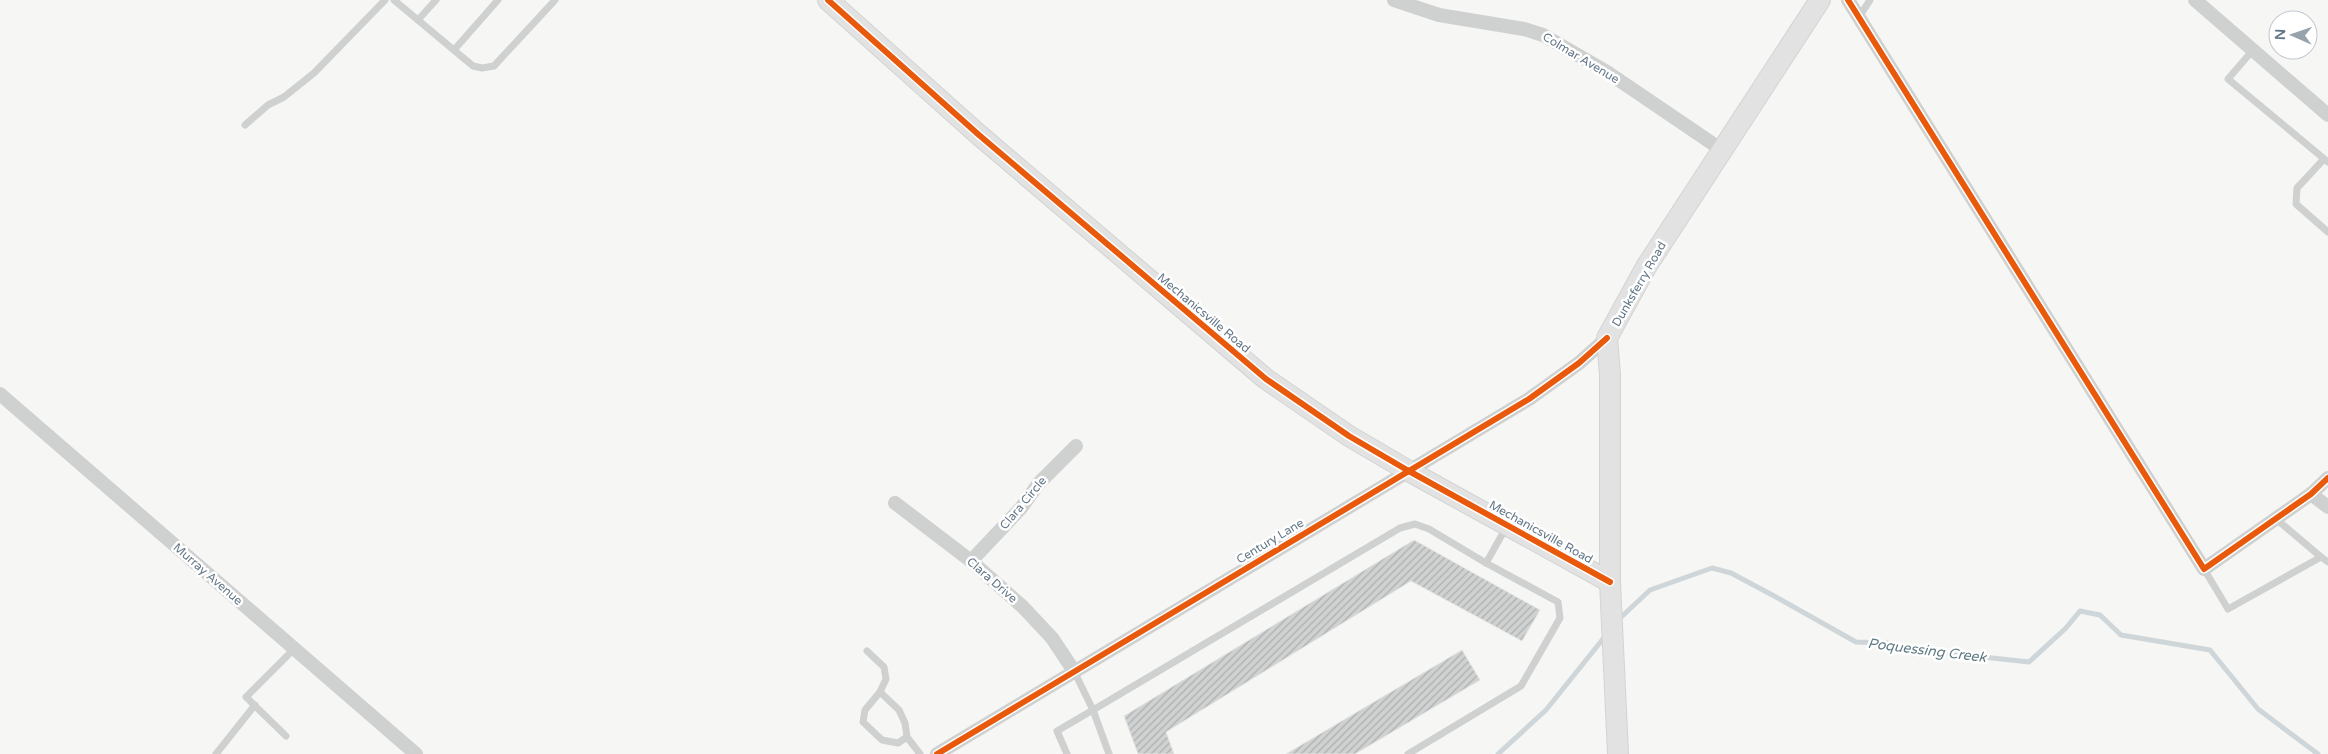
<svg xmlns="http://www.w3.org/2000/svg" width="2328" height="754" viewBox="0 0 2328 754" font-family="'Varela Round',sans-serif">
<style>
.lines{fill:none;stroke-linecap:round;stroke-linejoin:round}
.stream{stroke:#ced6d9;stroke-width:5}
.building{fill:url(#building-hatch);stroke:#e5e5e4}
.secondary-casing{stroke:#d2d4d4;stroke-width:22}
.lane{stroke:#cfd1d1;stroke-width:7}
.street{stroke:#cfd1d1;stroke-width:14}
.secondary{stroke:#e2e2e3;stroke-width:20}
.cycleway-casing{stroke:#fff;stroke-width:9}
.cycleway{stroke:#e8590c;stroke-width:6}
.labels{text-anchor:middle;stroke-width:5;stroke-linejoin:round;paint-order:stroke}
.street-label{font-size:12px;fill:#637787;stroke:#fff}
.water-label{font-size:14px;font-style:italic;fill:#5f7a83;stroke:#fff}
</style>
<defs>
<pattern id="building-hatch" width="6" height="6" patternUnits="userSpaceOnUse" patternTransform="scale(1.25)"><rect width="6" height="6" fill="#d0d2d2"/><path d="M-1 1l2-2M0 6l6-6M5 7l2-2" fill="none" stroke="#acafb0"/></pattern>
</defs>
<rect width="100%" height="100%" fill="#f6f6f4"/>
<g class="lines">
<!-- stream -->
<g class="stream">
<polyline points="1618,620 1650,590 1712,568 1731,573 1776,597 1856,642 1887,643 1910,649 2029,662 2066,628 2080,611 2100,615 2121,635 2210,650 2258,709 2318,754"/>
<polyline points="1498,754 1546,710 1607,634"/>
</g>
</g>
<!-- building -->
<g class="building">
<polygon points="1414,540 1540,610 1522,641 1411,581 1166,732 1174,754 1138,754 1124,716"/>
<polygon points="1462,650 1480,680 1355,754 1286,754"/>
</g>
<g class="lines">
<!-- secondary casing -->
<g class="secondary-casing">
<g id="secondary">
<polyline points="828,0 979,135 1266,379 1349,436 1407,470 1610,582"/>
<polyline points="1618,754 1610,582 1610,374 1607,338 1646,267 1820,0"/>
</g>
</g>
<!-- lane -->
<g class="lane">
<polyline points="394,0 473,66 482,68 494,66 555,0"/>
<polyline points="1859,17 1870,0"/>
<polyline points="418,20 436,0"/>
<polyline points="454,50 498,0"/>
<polyline points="2253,50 2228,79 2328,162"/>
<polyline points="245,125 268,105 284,97 314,73 385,0"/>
<polyline points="2324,159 2297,188 2296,204 2328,232"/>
<polyline points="2321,557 2328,562"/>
<polyline points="2204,569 2228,609 2321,557 2276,519"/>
<polyline points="867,651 884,667 886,679 880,692 899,710 905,723 907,737 920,754"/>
<polyline points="1074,671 1093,710 1400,528 1415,524 1429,529 1486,563 1507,526"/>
<polyline points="880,692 865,710 863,722 882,740 898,743 907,737"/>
<polyline points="286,736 246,697 294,649"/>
<polyline points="216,754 255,705"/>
<polyline points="1067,754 1057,731 1093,710 1109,754"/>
<polyline points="1408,754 1521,686 1560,618 1558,602 1486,563"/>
</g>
<!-- street -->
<g class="street">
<polyline points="1394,0 1439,15 1524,29 1543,35 1607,72 1722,150"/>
<polyline points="1848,0 2204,569 2311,494 2328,478"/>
<polyline points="2195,0 2328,115"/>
<polyline points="0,394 416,754"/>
<polyline points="2311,494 2328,507"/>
<polyline points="895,503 971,561 1023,607 1052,638 1074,671"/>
<polyline points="971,561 1021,508 1039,483 1076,446"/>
<polyline points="937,754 1529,399 1579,363 1607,338"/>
</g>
<!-- secondary -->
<use href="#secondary" class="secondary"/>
<!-- cycleway casing -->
<g class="cycleway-casing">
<g id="cycleway">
<polyline points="828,0 979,135 1266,379 1349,436 1407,470 1610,582"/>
<polyline points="1848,0 2204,569 2311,494 2328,478"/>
<polyline points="937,754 1529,399 1579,363 1607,338"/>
</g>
</g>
<!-- cycleway -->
<use href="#cycleway" class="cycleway"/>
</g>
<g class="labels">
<!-- street labels -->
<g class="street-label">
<text transform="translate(1581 58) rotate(31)" y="4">Colmar Avenue</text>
<text transform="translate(1639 284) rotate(-60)" y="4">Dunksferry Road</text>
<text transform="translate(1204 313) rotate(40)" y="4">Mechanicsville Road</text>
<text transform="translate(1023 503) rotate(-50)" y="4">Clara Circle</text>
<text transform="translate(1541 532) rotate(29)" y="4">Mechanicsville Road</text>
<text transform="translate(1270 541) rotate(-31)" y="4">Century Lane</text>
<text transform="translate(208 574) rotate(41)" y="4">Murray Avenue</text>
<text transform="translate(992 580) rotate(41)" y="4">Clara Drive</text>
</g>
<!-- water labels -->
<g class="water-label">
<text transform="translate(1927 650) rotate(7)" y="5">Poquessing Creek</text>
</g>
</g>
<!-- north arrow -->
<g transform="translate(2293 35) rotate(272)"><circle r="24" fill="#ffffff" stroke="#c1c9cf"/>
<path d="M0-4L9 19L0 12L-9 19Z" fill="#96a3ad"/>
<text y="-8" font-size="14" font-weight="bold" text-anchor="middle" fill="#637787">N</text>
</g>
</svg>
